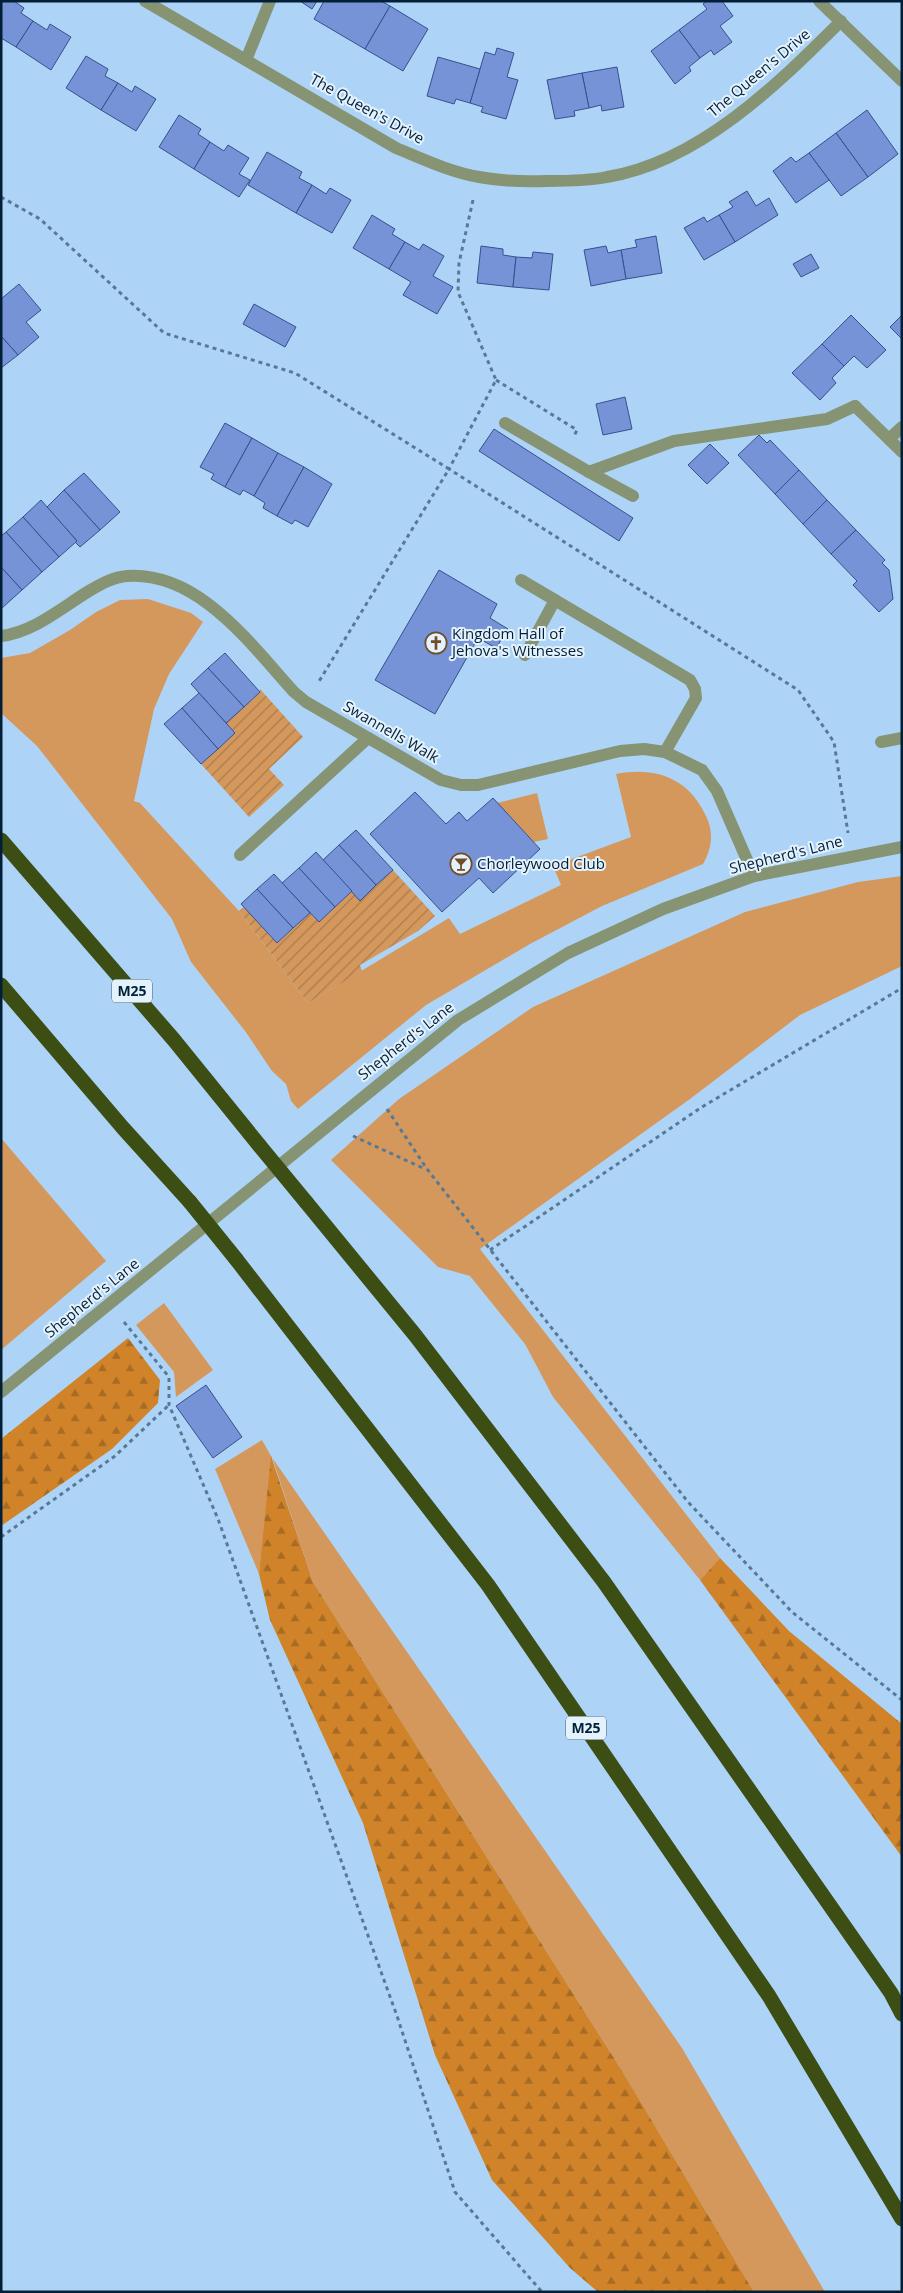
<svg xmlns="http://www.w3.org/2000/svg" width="903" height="2293" viewBox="0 0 903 2293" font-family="'Open Sans',sans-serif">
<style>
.green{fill:#d4985c}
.forest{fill:url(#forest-firs)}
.garden{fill:url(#garden-furrows)}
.building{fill:#7593d6;stroke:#36508e}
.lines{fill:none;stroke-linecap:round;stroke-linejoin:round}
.path{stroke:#587996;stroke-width:3;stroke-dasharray:4 4;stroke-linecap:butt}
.service{stroke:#879474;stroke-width:12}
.minor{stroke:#879474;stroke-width:12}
.motorway{stroke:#3c4e14;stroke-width:15}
.motorway-bridge{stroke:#3c4e14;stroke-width:15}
.labels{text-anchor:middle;stroke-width:4;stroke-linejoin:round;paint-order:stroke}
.shield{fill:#e4f2fd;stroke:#465e71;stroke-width:1}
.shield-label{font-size:14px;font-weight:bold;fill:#031f35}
.street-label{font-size:15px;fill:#031f35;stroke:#e4f2fd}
.poi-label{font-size:15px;fill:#031f35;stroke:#e4f2fd;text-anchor:start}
</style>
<defs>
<pattern id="forest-firs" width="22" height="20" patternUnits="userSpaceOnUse" patternTransform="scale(1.25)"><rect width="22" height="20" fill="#d08329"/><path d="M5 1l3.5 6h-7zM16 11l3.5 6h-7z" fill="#a76b24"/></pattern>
<pattern id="garden-furrows" width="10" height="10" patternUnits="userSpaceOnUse" patternTransform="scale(1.25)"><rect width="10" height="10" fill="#d4985c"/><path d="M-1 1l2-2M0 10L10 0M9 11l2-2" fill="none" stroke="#aa7b4d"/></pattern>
</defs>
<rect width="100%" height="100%" fill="#add4f7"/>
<!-- green -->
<g class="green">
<path d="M148 599 191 613 203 622 169 674 154 709 134 801 140 803 239 911 308 1003 449 918 460 934 561 885 553 866 631 837 616 774C655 766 689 778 706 816 714 832 712 849 703 864L602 906 530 944 426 1005 298 1109 291 1101 286 1084 272 1071 245 1031 191 962 172 919 37 746 1 713V658L30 653 70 630 96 612 120 600Z"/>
<polygon points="537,793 548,839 534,842 497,803"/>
<polygon points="902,876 902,966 800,1015 690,1099 480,1249 720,1558 700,1580 553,1397 525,1344 470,1276 438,1267 331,1160 399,1099 533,1007 745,912 858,882"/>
<polygon points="1,1138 106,1261 1,1350"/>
<polygon points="164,1303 213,1370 176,1397 174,1372 136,1325"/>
<polygon points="262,1440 271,1456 682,2048 825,2292 754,2292 624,2074 313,1582 272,1457 259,1574 215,1469"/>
</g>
<!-- forest -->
<g class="forest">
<polygon points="128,1338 160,1380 158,1403 112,1449 1,1526 1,1439"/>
<polygon points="271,1456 313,1582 624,2074 754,2292 598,2292 570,2268 492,2180 435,2055 363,1823 270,1620 259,1574"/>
<polygon points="720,1558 789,1631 902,1724 902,1857 700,1580"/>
</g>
<!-- garden -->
<g class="garden">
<polygon points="260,689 303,737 269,769 284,785 249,817 201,764 235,733 226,723 260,692"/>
<polygon points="393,870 435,916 418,931 360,965 362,971 308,1003 239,911 244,907 277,943 310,913 319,922 352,891 360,900"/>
</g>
<!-- building -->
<g class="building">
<polygon points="1,1 14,1 24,8 21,13 33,21 16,47 1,38"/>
<polygon points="300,1 317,1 312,9"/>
<polygon points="324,1 381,1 390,6 365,49 314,19"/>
<polygon points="707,1 722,1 733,16 720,26 732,42 714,55 711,50 700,58 679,30 707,9 703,4"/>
<polygon points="390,6 428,29 403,71 365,49"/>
<polygon points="33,21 47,30 50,24 71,37 51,70 16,47"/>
<polygon points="679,30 700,58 689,67 691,71 675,84 651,51"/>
<polygon points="497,48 514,53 507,77 518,80 506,119 481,112 483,107 470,103 485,52 495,55"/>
<polygon points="86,56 108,69 105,76 118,83 101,110 66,88"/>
<polygon points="438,57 480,69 470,103 456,99 454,104 427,96"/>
<polygon points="617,67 624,107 602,111 601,105 589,108 582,73"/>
<polygon points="582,73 589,108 574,111 575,116 555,119 547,80"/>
<polygon points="118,83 132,92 135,86 156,99 136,131 101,110"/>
<polygon points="867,110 898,154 868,177 836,133"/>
<polygon points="179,115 201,129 198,134 210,142 194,169 159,147"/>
<polygon points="836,133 868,177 841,196 809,153"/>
<polygon points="210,142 224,151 228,145 249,158 239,174 250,180 239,197 194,169"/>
<polygon points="267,152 302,172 299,178 312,185 296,213 248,185"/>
<polygon points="809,153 829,180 796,203 773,171 791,157 796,162"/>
<polygon points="312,185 326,194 330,188 351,200 332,233 296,213"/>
<polygon points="747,191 756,206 769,198 778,215 735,242 719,215 733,207 729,202"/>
<polygon points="372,215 395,229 392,234 405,242 389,269 353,248"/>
<polygon points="719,215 735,242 704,260 684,228 704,217 707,222"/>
<polygon points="656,236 662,273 626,279 621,250 637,247 635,240"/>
<polygon points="405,242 419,250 423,244 444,256 433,276 453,287 437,314 403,295 411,282 389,269"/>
<polygon points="481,246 503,249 503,255 516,257 513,287 477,283"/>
<polygon points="606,246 608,253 621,250 626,279 591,286 584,250"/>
<polygon points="533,252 553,254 549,290 513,287 516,257 532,258"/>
<polygon points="811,254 819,268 801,277 793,264"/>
<polygon points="19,284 41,310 26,322 39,337 18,355 1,336 1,299"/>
<polygon points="254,304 296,327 285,347 243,324"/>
<polygon points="851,315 886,350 867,368 854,356 844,366 822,344"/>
<polygon points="902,315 902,339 890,327"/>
<polygon points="1,336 18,355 1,368"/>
<polygon points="822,344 844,366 832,378 836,383 820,400 792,373"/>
<polygon points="625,397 632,429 603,435 596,404"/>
<polygon points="225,423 252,438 225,487 211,479 214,474 200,467"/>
<polygon points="494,429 633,518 619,541 479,451"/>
<polygon points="759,435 767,443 770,440 799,470 775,494 738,455"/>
<polygon points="252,438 278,453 254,496 243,490 240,495 225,487"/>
<polygon points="710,444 729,463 707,484 688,465"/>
<polygon points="278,453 304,467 277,516 263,508 265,503 254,496"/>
<polygon points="304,467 332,484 308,527 295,520 292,524 277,516"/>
<polygon points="799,470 827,500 803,524 775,494"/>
<polygon points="84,473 120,512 100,530 64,490"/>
<polygon points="64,490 100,530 80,547 75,542 77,541 47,507"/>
<polygon points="41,500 77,541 59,557 23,517"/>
<polygon points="827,500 856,530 831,554 803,524"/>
<polygon points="23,517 59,557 42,572 6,532"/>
<polygon points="856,530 885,560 882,563 889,570 893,599 879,612 853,585 857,581 831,554"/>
<polygon points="6,532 42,572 22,590 1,567 1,536"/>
<polygon points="1,567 22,590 2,608 1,607"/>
<polygon points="439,570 497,604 490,618 508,629 496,648 478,638 435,714 375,680"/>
<polygon points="225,653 260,692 244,707 208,668"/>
<polygon points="208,668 244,707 226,723 191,684"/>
<polygon points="199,693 235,733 218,749 182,708"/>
<polygon points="182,708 218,749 201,764 164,724"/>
<polygon points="415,792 446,824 459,812 467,821 493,798 540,849 493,893 479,878 442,912 370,834"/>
<polygon points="356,830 393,870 376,885 339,845"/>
<polygon points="339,845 376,885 360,901 323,860"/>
<polygon points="316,852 352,891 335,907 299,868"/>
<polygon points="299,868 335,907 319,922 282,883"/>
<polygon points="274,874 310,913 293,928 257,889"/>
<polygon points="257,889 293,928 277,943 241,904"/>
<polygon points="206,1385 242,1437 213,1458 176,1406"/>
</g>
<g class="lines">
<!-- path -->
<g class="path">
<polyline points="1,197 40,219 164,333 295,373 449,469 318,683"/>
<polyline points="473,200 459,263 458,292 496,380 449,469 798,690 834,742 848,833"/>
<polyline points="496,380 577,430 574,436"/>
<polyline points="387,1109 427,1169 688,1502 792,1612 902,1700"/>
<polyline points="353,1136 425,1169"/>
<polyline points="490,1250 702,1107 902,988"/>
<polyline points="124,1322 169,1377 169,1405 218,1519 397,2016 455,2192 542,2292"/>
<polyline points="1,1537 115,1456 169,1405"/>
</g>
<!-- service -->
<g class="service">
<polyline points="505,423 589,472 674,441 827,419 855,406"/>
<polyline points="589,472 633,496"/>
<polyline points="521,580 690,680 695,689 696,698 665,752"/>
<polyline points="525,655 555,600"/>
<polyline points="881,742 902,738"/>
</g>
<!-- minor -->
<g class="minor">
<path d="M145 1 396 148C423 159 450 172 479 177 501 181 524 182 547 181 567 181 588 181 607 177 699 162 778 84 841 21"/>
<polyline points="819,1 902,81"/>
<polyline points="246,60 270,1"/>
<polyline points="855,406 902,452"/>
<polyline points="889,439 902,427"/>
<path d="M1 636C34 632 61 608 89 591 101 584 113 577 127 576 199 571 251 645 294 692L306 702 441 780 461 785H478L620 751 644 749 665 752 702 770 717 791 754 876"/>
<polyline points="240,855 368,738"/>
<polyline points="1,1392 458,1020 568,953 663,909 754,876 902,847"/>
</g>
<!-- motorway -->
<g class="motorway">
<polyline points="1,840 174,1040 259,1145"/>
<polyline points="1,985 123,1128 190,1202"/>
<polyline points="306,1202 415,1335 604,1582 891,1993 902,2014"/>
<polyline points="236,1259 488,1585 769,1996 902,2219"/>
</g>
<!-- motorway-bridge -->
<g class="motorway-bridge">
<polyline points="259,1145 306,1202"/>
<polyline points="190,1202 236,1259"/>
</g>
</g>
<!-- icons -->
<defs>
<g id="church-ring" transform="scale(1.125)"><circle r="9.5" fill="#e4f2fd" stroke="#714d27" stroke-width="1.5"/><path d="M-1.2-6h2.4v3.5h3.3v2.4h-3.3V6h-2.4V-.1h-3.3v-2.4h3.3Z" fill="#714d27"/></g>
<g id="bar-ring" transform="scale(1.125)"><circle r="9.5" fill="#e4f2fd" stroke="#714d27" stroke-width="1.5"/><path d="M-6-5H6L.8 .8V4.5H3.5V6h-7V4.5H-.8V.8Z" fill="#714d27"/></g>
</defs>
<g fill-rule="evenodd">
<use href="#church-ring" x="436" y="643"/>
<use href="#bar-ring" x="461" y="864"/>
</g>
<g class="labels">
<!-- shield labels -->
<g class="shield">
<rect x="112" y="979.5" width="40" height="23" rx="4"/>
<rect x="566" y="1716.5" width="40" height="23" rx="4"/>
</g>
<g class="shield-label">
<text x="132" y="996">M25</text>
<text x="586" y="1733">M25</text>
</g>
<!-- street labels -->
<g class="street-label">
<text transform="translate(759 73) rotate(-40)" y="5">The Queen's Drive</text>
<text transform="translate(367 109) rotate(29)" y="5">The Queen's Drive</text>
<text transform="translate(391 732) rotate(30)" y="5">Swannells Walk</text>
<text transform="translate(786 855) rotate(-14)" y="5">Shepherd's Lane</text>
<text transform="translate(406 1041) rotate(-38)" y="5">Shepherd's Lane</text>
<text transform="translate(92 1298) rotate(-39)" y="5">Shepherd's Lane</text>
</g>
<!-- poi labels -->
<g class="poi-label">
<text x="452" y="639">Kingdom Hall of<tspan x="452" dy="17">Jehova's Witnesses</tspan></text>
<text x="477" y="869">Chorleywood Club</text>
</g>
</g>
<!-- border -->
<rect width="903" height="2293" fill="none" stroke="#031f35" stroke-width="5"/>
</svg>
